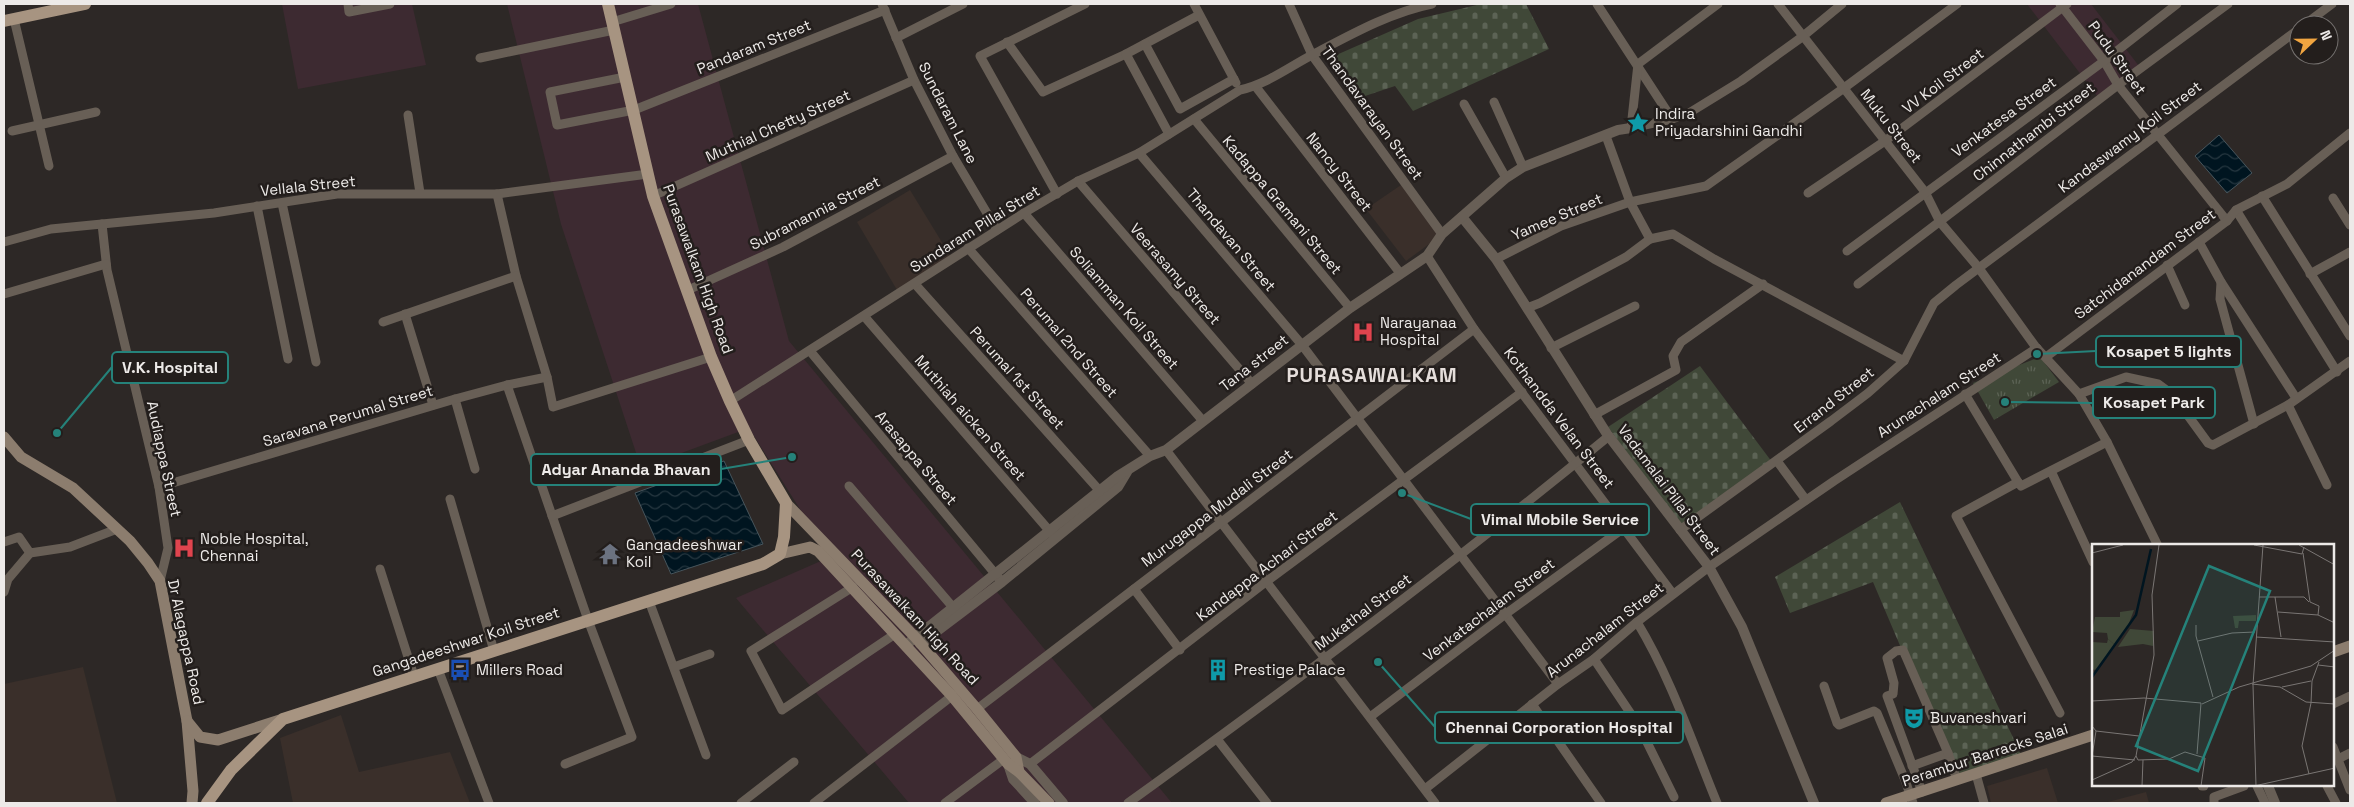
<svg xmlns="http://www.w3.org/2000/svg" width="2354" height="807" viewBox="0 0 2354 807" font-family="'Space Grotesk',sans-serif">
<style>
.commercial{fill:#3d2a31}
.built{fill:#3a2f2a}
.grass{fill:url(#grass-tufts)}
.cemetery{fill:url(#cemetery-stones)}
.water{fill:url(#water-waves);stroke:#47555c}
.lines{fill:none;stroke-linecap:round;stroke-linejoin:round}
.minor{stroke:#685f56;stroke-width:9}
.tertiary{stroke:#685f56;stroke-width:10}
.secondary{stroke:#8c7d6e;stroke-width:11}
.primary{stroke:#a79481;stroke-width:12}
.labels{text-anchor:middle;stroke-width:5;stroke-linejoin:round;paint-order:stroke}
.street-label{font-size:15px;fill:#edeae8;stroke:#231e1c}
.poi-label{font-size:15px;fill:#edeae8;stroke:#231e1c;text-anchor:start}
.district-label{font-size:20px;font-weight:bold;letter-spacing:1px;fill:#e5dedb;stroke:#231e1c}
.inset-river{fill:none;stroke:#001520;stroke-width:2.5}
.inset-road{fill:none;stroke:#7a7674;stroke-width:1}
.view{fill:#25827a;fill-opacity:0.15;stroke:#25827a;stroke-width:2.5}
.inset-edge{fill:none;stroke:#edeae8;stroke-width:2.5}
.leader{fill:none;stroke:#25827a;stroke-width:2}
.callout-dot{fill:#25827a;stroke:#231e1c;stroke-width:2}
.callout{fill:#231e1c;stroke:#25827a;stroke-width:2}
.callout-label{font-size:16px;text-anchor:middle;font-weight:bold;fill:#edeae8}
</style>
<defs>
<pattern id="grass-tufts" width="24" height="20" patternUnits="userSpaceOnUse" patternTransform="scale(1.25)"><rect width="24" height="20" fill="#404838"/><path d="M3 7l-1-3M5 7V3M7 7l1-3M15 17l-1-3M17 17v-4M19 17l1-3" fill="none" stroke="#5c6355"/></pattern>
<pattern id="cemetery-stones" width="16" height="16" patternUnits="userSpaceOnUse" patternTransform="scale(1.25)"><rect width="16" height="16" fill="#404838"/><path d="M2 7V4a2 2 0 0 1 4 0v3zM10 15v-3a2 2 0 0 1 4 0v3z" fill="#5c6355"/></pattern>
<pattern id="water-waves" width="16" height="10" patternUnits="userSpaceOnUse" patternTransform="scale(1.25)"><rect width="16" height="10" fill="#001520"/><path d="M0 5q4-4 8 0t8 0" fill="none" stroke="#263740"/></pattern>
</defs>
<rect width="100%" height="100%" fill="#2d2826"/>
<!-- commercial -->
<g class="commercial">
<polygon points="282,4 412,4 426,65 298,89"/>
<polygon points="507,4 698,4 789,341 1172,803 909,803 736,598 830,557 749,428 641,468 561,224"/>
<polygon points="2027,4 2091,4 2139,66 2098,97"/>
</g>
<!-- built -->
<g class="built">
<polygon points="1401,185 1440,236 1406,261 1366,209"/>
<polygon points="910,190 951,257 897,290 857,222"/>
<polygon points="83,667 117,803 4,803 4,684"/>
<polygon points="341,715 359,772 450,752 470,803 293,803 280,738"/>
<polygon points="2047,768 2058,803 1991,803 1987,786"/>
<polygon points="2146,792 2149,803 2104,803"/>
</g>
<!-- grass -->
<polygon class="grass" points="2040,357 2059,382 1994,420 1973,383"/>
<!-- cemetery -->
<g class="cemetery">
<polygon points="1481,4 1526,4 1549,49 1413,111 1395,86 1362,97 1334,56 1418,19"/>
<polygon points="1700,366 1772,462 1680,527 1608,427"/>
<polygon points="1900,502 2021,754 1955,775 1873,582 1790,613 1775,577"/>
</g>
<!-- water -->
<g class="water">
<polygon points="2219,135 2252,173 2227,193 2195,156"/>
<polygon points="724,461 763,544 671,574 635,493"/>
</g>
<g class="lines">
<!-- minor -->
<g class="minor">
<polyline points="348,4 349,12 390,4"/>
<polyline points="882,4 914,80 953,156 997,230"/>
<polyline points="1194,4 1236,83"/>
<polyline points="1289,4 1312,55 1442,234"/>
<polyline points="1597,4 1672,119"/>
<polyline points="1718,4 1638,64 1631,128 1672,119 1689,113 1741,81 1802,37 1842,4"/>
<polyline points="1778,4 1925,192 1940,222 1978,267 2035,346 2079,394 2107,442 2158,546"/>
<polyline points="2060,4 2104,61 2118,85 2227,221"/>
<polyline points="14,19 49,166"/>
<polyline points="612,22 671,4"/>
<polyline points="2304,25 2332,4"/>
<polyline points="896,38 963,4"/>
<polyline points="1007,42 1043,92 1126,54 1199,15"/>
<polyline points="1145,44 1180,109 1234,79"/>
<polyline points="1126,54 1169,134"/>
<polyline points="480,58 614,30"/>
<polyline points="625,77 550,92 557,125 634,110 885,10"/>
<polyline points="1256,87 1400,273"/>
<polyline points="1494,102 1523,167"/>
<polyline points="1464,104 1506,178"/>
<polyline points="408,115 420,193"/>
<polyline points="1194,119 1350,308"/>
<polyline points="12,131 96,112"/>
<polyline points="1606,136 1630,202 1650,239 1673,234 1714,259 1904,361"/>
<polyline points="1139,153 1302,345 1558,684"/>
<polyline points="1078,181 1252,384"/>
<polyline points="1808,193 1885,141 2067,4"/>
<polyline points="497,194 516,276 547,377 553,407 711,357"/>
<polyline points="1057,194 980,56 1085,4"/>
<polyline points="653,196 914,80"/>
<polyline points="2262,196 2350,336"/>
<polyline points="2333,198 2350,225"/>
<polyline points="282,203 316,362"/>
<polyline points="257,206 288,359"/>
<polyline points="2236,210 2337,372"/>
<polyline points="1024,213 1203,421"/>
<polyline points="102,224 107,270 159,487 168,548 160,581"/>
<polyline points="4,242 51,229 214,213 337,194 497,194 648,174"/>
<polyline points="2199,242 2221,282 2296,398"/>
<polyline points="968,248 1150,456"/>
<polyline points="1847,251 2104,61 2177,4"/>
<polyline points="1427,256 1474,329 1673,594"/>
<polyline points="1496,259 1561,226 1630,202 1706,186 1844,88 1957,4"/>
<polyline points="2167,265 2185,305"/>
<polyline points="2310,274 2350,252"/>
<polyline points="2221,282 2220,299 2254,424"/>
<polyline points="915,284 1099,490"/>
<polyline points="1858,284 2118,85 2228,4"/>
<polyline points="688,290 783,247 953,156"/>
<polyline points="4,294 106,264"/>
<polyline points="1527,308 1540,303 1626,257 1650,239"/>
<polyline points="405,314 433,405"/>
<polyline points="864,316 1053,535"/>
<polyline points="383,322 516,276"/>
<polyline points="1551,348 1635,306"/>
<polyline points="810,351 1002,582"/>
<polyline points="2046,357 2227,221 2236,210 2287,184 2350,133"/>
<polyline points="507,385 588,620 632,737 565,764"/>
<polyline points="1965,394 2018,482"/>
<polyline points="2079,394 2126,377 2158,384 2173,395 2208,443 2213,445 2288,405 2350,361"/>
<polyline points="455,399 475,469"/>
<path d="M730 401 1024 213 1078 181 1139 153 1240 90C1267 84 1289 67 1312 55 1350 35 1391 12 1432 4"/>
<polyline points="2288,405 2327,485"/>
<polyline points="1594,415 1676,370 1673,356 1681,342 1763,284"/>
<polyline points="1166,450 1435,803"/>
<polyline points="1777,461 1806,500"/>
<polyline points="2051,471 2093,562"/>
<polyline points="849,486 957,612"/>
<polyline points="159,487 455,399 507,385 547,377"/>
<polyline points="450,499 494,651"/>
<polyline points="552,516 749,440"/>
<polyline points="1680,530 1831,421 1868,393 1904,361 1934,303 1956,285 2299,29"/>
<polyline points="4,542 19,537 30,553"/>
<polyline points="380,569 414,676"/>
<polyline points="853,587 751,651 782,710 895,634"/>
<polyline points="1134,589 1180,650"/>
<polyline points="4,592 8,579 30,553 70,547 117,529"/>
<polyline points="649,601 706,755"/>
<path d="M1637 622C1671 678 1692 742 1717 803"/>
<polyline points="1594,659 1639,726 1674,797"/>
<polyline points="674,667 710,654"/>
<polyline points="438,669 489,803"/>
<polyline points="1824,686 1837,723 1839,725 1874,711 1877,713 1905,780 1913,803"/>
<polyline points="1532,704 1601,803"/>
<polyline points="2333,704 2350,696"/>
<polyline points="977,709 1474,329"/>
<polyline points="2060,713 1956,516 2018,482 2021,486 2107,442"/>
<polyline points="1370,717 1507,613 1625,527"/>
<polyline points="1217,739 1267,803"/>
<polyline points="2333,747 2350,790"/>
<polyline points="2338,759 2350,753"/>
<polyline points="1030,764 1267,581 1522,392"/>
<polyline points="1912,766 1948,753 1957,780"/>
<polyline points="1976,774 1984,803"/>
<polyline points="2202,786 2204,786"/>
<polyline points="2257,786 2265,803"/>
<polyline points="2327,786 2336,803"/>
<polyline points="1425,789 1558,684 1594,659 1637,622 1709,567 1834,481 2037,348"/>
<polyline points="1922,792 1887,696 1893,694 1894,683 1887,658 1896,651 1903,650 1948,753"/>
<polyline points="741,803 794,762"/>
<polyline points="814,803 952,696"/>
<polyline points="945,803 1004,759"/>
<path d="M1128 803C1292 685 1453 564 1609 436"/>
<polyline points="2214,803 2214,797 2244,786"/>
</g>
<!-- tertiary -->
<g class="tertiary">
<polyline points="1462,217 1496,259 1607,434 1709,567 1742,627 1814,803"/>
<polyline points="920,644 1002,582 1118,487 1127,472"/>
<polyline points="906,645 1118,476 1150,456 1166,450 1350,308 1427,256 1442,234 1506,178 1523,167 1618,130 1631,128"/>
<polyline points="1016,757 1030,764 1063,803"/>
<polyline points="1008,764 1013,779 1035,803"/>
<polyline points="2268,786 2275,803"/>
</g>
<!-- secondary -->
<g class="secondary">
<polyline points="4,437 21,457 73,488 130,541 148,563 160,581 187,721 193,791 192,803"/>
<polyline points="786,503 915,637 977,709 1016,757 1019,772"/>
<polyline points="780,554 810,547 818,551 952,696 1008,764 1019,772 1049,803"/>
<polyline points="2333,652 2350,646"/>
<polyline points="187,721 200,737 218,740 283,719"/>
<polyline points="1886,803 2093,735"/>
</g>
<!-- primary -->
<g class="primary">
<polyline points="4,21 85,4"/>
<polyline points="207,803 231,770 283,719 763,564 780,554 784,537 786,503 749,440 730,401 711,357 653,196 608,4"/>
</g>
</g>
<!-- icons -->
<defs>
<g id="sight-bare" transform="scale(1.725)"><path d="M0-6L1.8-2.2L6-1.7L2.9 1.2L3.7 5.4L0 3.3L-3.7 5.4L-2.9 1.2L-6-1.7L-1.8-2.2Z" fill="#0f9aa8" stroke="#231e1c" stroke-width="2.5" paint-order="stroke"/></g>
<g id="hospital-bare" transform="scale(1.725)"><path d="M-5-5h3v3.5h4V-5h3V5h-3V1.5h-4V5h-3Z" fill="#e0444e" stroke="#231e1c" stroke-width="2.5" paint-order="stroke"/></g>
<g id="temple-bare" transform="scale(1.725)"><path d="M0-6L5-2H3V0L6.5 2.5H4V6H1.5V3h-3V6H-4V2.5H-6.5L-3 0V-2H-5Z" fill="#6b7280" stroke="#231e1c" stroke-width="2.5" paint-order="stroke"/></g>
<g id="bus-bare" transform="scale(1.725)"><path d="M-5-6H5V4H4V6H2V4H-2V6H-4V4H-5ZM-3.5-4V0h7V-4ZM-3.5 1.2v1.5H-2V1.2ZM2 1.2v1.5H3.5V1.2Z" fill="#1a4fb4" stroke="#231e1c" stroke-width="2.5" paint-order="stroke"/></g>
<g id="building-bare" transform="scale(1.725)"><path d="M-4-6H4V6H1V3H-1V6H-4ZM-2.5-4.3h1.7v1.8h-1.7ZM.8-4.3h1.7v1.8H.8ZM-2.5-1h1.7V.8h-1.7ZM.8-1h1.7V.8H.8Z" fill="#0f9aa8" stroke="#231e1c" stroke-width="2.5" paint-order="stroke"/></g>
<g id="theatre-bare" transform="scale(1.725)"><path d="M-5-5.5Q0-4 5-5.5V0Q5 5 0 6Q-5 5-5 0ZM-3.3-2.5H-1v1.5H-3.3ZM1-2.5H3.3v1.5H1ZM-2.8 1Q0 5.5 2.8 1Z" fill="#0f9aa8" stroke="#231e1c" stroke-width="2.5" paint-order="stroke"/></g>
</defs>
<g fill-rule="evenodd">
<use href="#sight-bare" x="1638" y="123"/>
<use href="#hospital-bare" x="1363" y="332"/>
<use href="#hospital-bare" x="184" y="548"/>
<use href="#temple-bare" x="610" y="554"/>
<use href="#bus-bare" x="460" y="670"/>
<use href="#building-bare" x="1218" y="670"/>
<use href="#theatre-bare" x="1914" y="718"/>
</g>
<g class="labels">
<!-- street labels -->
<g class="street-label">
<text transform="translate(754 47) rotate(-22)" y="5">Pandaram Street</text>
<text transform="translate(2117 58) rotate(54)" y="5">Pudu Street</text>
<text transform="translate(1943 81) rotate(-37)" y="5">VV Koil Street</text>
<text transform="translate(948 113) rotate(63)" y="5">Sundaram Lane</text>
<text transform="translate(1372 113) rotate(54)" y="5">Thandavarayan Street</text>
<text transform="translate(2004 117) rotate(-36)" y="5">Venkatesa Street</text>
<text transform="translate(778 126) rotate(-24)" y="5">Muthial Chetty Street</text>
<text transform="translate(1891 126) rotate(52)" y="5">Muku Street</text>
<text transform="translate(2034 132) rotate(-38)" y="5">Chinnathambi Street</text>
<text transform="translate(2130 137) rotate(-37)" y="5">Kandaswamy Koil Street</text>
<text transform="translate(1339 172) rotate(52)" y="5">Nancy Street</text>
<text transform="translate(308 186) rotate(-6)" y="5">Vellala Street</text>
<text transform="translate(1282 205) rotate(50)" y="5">Kadappa Gramani Street</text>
<text transform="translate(815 213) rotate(-27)" y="5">Subramannia Street</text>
<text transform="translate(1557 217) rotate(-23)" y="5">Yamee Street</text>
<text transform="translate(975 229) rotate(-32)" y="5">Sundaram Pillai Stret</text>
<text transform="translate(1231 240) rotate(50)" y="5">Thandavan Street</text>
<text transform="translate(2145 264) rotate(-37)" y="5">Satchidanandam Street</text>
<text transform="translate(698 269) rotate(70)" y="5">Purasawalkam High Road</text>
<text transform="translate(1175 274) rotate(49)" y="5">Veerasamy Street</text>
<text transform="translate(1124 308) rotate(49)" y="5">Soliamman Koil Street</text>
<text transform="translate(1069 343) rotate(49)" y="5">Perumal 2nd Street</text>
<text transform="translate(1254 363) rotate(-38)" y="5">Tana street</text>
<text transform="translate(1017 378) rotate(48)" y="5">Perumal 1st Street</text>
<text transform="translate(1939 395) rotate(-33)" y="5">Arunachalam Street</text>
<text transform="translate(1834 400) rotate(-38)" y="5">Errand Street</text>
<text transform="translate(348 416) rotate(-17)" y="5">Saravana Perumal Street</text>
<text transform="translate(970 418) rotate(49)" y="5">Muthiah aicken Street</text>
<text transform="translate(1559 418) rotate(53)" y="5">Kothandda Velan Street</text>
<text transform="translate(916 458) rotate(50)" y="5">Arasappa Street</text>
<text transform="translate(164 459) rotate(78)" y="5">Audiappa Street</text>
<text transform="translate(1669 490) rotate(53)" y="5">Vadamalai Pillai Street</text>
<text transform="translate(1217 508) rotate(-37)" y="5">Murugappa Mudali Street</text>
<text transform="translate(1267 566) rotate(-37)" y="5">Kandappa Achari Street</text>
<text transform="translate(1489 610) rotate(-37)" y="5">Venkatachalam Street</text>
<text transform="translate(1363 612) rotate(-37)" y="5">Mukathal Street</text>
<text transform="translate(915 617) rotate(47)" y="5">Purasawalkam High Road</text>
<text transform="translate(1605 630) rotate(-38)" y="5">Arunachalam Street</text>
<text transform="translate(186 642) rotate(78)" y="5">Dr Alagappa Road</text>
<text transform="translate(466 642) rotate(-18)" y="5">Gangadeeshwar Koil Street</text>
<text transform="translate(1985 755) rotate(-18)" y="5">Perambur Barracks Salai</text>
</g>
<!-- poi labels -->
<g class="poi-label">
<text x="1655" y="119">Indira<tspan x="1655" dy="17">Priyadarshini Gandhi</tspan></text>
<text x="1380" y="328">Narayanaa<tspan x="1380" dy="17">Hospital</tspan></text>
<text x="200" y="544">Noble Hospital,<tspan x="200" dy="17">Chennai</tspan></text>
<text x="626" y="550">Gangadeeshwar<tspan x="626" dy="17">Koil</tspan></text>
<text x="476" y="675">Millers Road</text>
<text x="1234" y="675">Prestige Palace</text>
<text x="1930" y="723">Buvaneshvari</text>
</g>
<!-- district labels -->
<g class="district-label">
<text x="1372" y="382">PURASAWALKAM</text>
</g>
</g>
<!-- overview -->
<g transform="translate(2092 544)">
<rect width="242" height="242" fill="#2d2826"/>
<path d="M42 66 34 87 23 101 16 95 15 89 0 88 3 73H28V68Z" fill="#404838"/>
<path d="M16 95 23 101 3 126 0 125V98L15 99Z" fill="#404838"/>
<path d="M164 71V77H147L146 84H143L141 72ZM38 85 62 87 61 102 51 100 26 103Z" fill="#404838"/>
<path class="inset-river" d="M0 133 44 71 59 5"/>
<path class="inset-road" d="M162 1 210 10 212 3M207 1 243 21M0 9 31 1M211 9 218 58 227 62 226 71M167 53H212L217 58M183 53 189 93M186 68 226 71 243 79M104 81V92L121 153M164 93 243 98M106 97 140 89 163 88M226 121 243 123M160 140 188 143 214 158 243 160M190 143 219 137M0 157 52 154 109 159 105 210M219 159 220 137 227 118M110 160 147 143 219 122 243 106M0 182 4 187 0 212M4 187 47 192M0 212 43 216M44 212 46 216 77 215 93 208 113 214M217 230 210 202 219 159M0 236 40 218 44 212 62 111 60 51 67 1M50 242 51 216M109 242 113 214M162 242 243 224M164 242 161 141 171 1"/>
<path class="view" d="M117 22 178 47 106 227 44 202Z"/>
<rect width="242" height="242" class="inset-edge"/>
</g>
<!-- callouts -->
<path class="leader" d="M2037 354L2096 351M57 433L112 367M2005 402L2093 403M792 457L721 469M1402 493L1471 519M1378 662L1435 727"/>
<g class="callout-dot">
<circle cx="2037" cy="354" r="5"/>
<circle cx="57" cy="433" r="5"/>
<circle cx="2005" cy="402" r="5"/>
<circle cx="792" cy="457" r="5"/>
<circle cx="1402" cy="493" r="5"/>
<circle cx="1378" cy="662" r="5"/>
</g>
<g class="callout">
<rect x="2096" y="336" width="145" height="31" rx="5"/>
<rect x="112" y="352" width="116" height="31" rx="5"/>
<rect x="2093" y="387" width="122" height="31" rx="5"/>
<rect x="531" y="454" width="190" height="31" rx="5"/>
<rect x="1471" y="504" width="178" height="31" rx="5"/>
<rect x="1435" y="712" width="248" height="31" rx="5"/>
</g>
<g class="callout-label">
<text x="2169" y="357">Kosapet 5 lights</text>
<text x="170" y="373">V.K. Hospital</text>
<text x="2154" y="408">Kosapet Park</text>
<text x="626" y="475">Adyar Ananda Bhavan</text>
<text x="1560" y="525">Vimal Mobile Service</text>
<text x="1559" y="733">Chennai Corporation Hospital</text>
</g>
<!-- border -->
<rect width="2354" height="807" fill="none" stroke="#edeae8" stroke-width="10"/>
<!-- north arrow -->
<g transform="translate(2314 40) rotate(68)"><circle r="24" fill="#231e1c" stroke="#74706e"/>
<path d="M0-4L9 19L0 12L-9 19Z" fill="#f1a540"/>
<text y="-8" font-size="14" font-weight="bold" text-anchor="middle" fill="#edeae8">N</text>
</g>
</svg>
